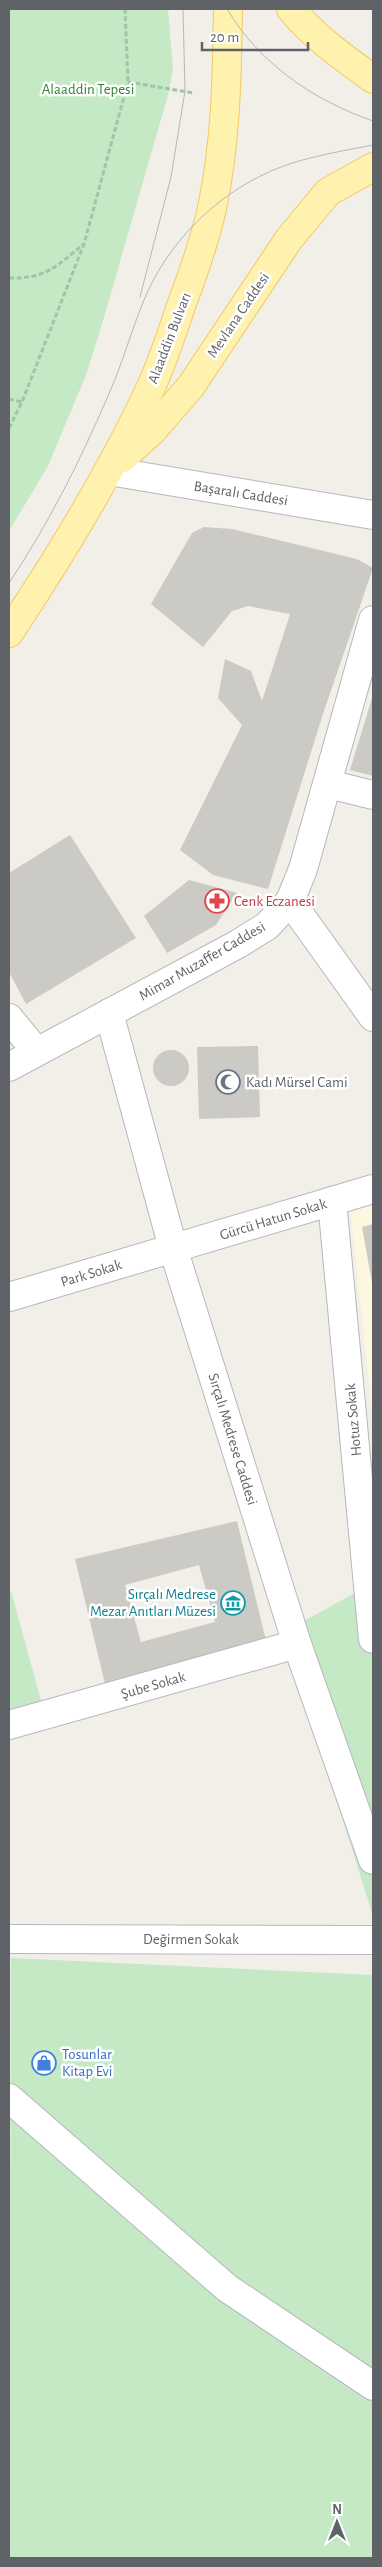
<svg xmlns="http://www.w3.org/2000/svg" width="382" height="2567" viewBox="0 0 382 2567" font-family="'Alegreya Sans',sans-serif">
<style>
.commercial{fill:#fef7e0}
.green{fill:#c5e8c5}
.building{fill:#cccac5;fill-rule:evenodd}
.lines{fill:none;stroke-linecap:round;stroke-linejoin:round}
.minor-casing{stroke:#b5b8bc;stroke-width:30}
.major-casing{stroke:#f2c960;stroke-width:30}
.path{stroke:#9cc7a9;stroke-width:3;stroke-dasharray:5 2.5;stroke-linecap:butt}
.minor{stroke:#fff;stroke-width:28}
.major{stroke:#fff2af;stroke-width:28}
.tram{stroke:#b6b7b8;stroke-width:1}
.labels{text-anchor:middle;stroke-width:5;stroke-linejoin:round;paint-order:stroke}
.park-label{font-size:15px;fill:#348238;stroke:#fff}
.street-label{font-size:15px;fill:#5f6368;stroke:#fff}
.health-label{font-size:15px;fill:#be3a42;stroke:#fff;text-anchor:start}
.worship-label{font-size:15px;fill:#5b616d;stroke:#fff;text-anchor:start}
.culture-label{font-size:15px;fill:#0d838f;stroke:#fff;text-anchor:end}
.shop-label{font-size:15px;fill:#366cbe;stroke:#fff;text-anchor:start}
</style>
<rect width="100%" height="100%" fill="#f1efe8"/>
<!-- commercial -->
<polygon class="commercial" points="373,1190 373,1418 350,1207"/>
<!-- green -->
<g class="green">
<polygon points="9,9 168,9 173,69 168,95 102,324 86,375 48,466 9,531"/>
<polygon points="373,1583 373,1916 284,1632"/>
<polygon points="11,1591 48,1726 9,1737 9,1592"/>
<polygon points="11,1958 373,1975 373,2558 9,2558"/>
</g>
<!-- building -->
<g class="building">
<polygon points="204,527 232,529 357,559 373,568 323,714 268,889 213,875 180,850 242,725 218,698 225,659 251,671 262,701 290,614 248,606 232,611 203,647 151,604 192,533"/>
<polygon points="373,695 373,776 350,770"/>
<polygon points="70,835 136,938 26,1004 9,972 9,873"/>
<polygon points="189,880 237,893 216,925 167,953 144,916"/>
<polygon points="258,1046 260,1117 199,1119 197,1047"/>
<circle cx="171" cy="1068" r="18"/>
<polygon points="373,1224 373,1282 372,1283 362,1227"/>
<path d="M237 1521 268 1649 106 1688 75 1559ZM199 1565 215 1622 141 1642 125 1585Z"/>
</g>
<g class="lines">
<!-- minor casing -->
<g class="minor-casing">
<g id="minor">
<polyline points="109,471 373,515"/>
<polyline points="328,784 373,795"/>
<polyline points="290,901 373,1017"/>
<polyline points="109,1013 173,1248 297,1644 373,1860"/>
<polyline points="9,1018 36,1051"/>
<polyline points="9,1067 238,944 267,926 290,901 303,869 373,620"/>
<polyline points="332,1201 373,1639"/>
<polyline points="9,1297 373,1189"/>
<polyline points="9,1725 297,1644"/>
<polyline points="9,1939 373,1940"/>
<polyline points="9,2098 227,2288 373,2386"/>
</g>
</g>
<!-- major casing -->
<g class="major-casing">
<g id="major">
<path d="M291 9C314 37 344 58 373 79"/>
<polyline points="122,458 153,430 191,386 289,239 328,192 373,167"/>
<path d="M9 633C61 554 111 473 151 387 163 361 172 333 181 306 193 274 205 241 212 208 226 143 227 76 228 9"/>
</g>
</g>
<!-- path -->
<g class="path">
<polyline points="128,82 194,93"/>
<path d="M9 278C47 279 56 266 84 244"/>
<polyline points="9,399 22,402"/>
<polyline points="9,428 22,402 84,244 128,82 125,9"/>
</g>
<!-- minor -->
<use href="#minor" class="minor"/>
<!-- major -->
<use href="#major" class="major"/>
<!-- tram -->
<g class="tram">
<path d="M227 9C260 64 313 100 373 121"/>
<polyline points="140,297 171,177 185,91 183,9"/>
<path d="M9 583C48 525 80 461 108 396 123 363 132 327 147 293 173 236 223 189 281 167 310 156 343 151 373 145"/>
</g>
</g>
<!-- icons -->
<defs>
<g id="pharmacy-ring" transform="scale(1.25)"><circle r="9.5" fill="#fff" stroke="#e0444e" stroke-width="1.5"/><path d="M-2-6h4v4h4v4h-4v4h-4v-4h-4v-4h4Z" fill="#e0444e"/></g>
<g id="mosque-ring" transform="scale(1.25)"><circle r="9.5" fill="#fff" stroke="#6b7280" stroke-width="1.5"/><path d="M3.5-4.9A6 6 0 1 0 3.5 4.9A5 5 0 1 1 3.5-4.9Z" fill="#6b7280"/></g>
<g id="museum-ring" transform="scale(1.25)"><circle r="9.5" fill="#fff" stroke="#0f9aa8" stroke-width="1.5"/><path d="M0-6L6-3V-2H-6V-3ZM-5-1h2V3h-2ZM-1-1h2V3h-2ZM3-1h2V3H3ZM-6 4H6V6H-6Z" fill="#0f9aa8"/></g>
<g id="shop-ring" transform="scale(1.25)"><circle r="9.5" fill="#fff" stroke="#3f7fe0" stroke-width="1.5"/><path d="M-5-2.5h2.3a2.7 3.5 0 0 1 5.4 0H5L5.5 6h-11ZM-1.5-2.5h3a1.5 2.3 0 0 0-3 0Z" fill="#3f7fe0"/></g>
</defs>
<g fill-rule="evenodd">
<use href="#pharmacy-ring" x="217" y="901"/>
<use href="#mosque-ring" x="228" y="1082"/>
<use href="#museum-ring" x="233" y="1603"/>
<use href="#shop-ring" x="44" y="2063"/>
</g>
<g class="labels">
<!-- park labels -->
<g class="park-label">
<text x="88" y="94">Alaaddin Tepesi</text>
</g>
<!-- street labels -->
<g class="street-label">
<text transform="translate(238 315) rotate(-56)" y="5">Mevlana Caddesi</text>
<text transform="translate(169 338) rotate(-69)" y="5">Alaaddin Bulvarı</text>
<text transform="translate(241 493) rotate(9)" y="5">Başaralı Caddesi</text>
<text transform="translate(202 961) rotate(-30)" y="5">Mimar Muzaffer Caddesi</text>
<text transform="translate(273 1219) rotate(-17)" y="5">Gürcü Hatun Sokak</text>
<text transform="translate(91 1273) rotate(-17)" y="5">Park Sokak</text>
<text transform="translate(353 1420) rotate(-95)" y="5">Hotuz Sokak</text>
<text transform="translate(233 1439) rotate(73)" y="5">Sırçalı Medrese Caddesi</text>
<text transform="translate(153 1685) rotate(-16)" y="5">Şube Sokak</text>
<text x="191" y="1944">Değirmen Sokak</text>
</g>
<!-- health labels -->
<g class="health-label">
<text x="234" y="906">Cenk Eczanesi</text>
</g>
<!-- worship labels -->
<g class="worship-label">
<text x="246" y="1087">Kadı Mürsel Cami</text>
</g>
<!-- culture labels -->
<g class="culture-label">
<text x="216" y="1599">Sırçalı Medrese<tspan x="216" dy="17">Mezar Anıtları Müzesi</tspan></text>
</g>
<!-- shop labels -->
<g class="shop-label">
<text x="62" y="2059">Tosunlar<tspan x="62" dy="17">Kitap Evi</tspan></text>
</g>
</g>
<!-- border -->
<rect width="382" height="2567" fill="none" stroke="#5f6368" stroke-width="20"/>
<!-- north arrow -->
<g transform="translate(337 2522)" stroke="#ffffff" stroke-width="4" paint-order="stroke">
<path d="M0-4L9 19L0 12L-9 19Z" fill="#5f6368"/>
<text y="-8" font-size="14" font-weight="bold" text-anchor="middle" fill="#5f6368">N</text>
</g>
<!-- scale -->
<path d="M202 42v8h106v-8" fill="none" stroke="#5f6368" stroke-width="2.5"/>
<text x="210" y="42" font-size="15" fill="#5f6368" stroke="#ffffff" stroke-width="4" paint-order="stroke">20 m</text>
</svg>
